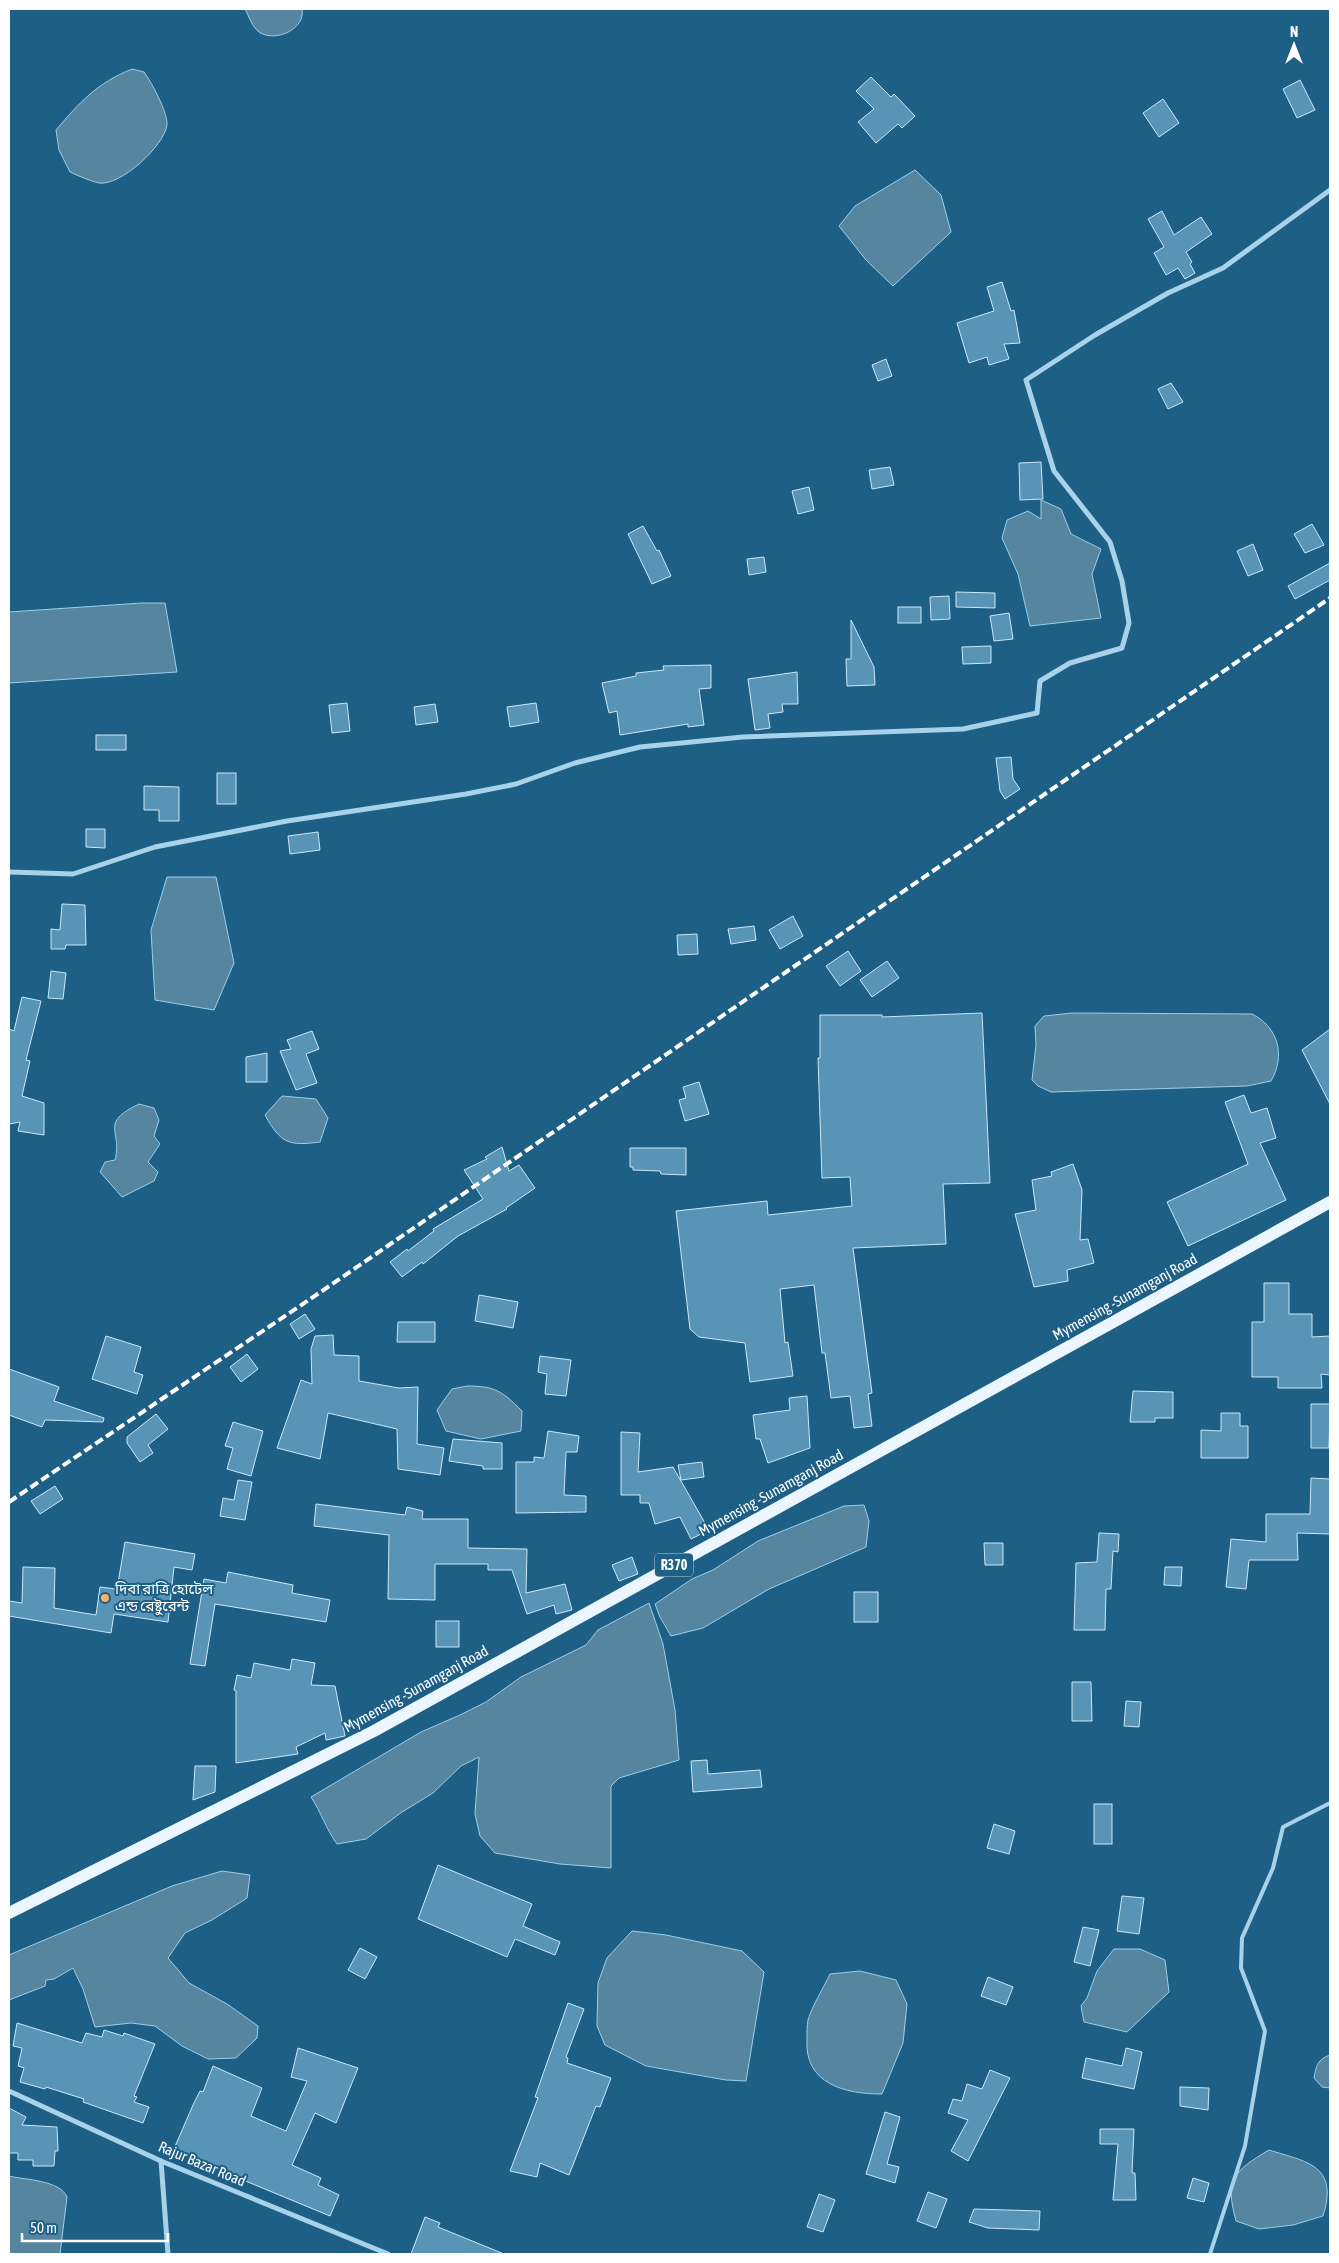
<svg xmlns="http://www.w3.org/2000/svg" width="1339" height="2263" viewBox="0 0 1339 2263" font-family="'Asap Condensed','Noto Sans Bengali',sans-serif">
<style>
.water{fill:#5685a0;stroke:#9ad0ec}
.building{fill:#5794b6;stroke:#cbe8f8}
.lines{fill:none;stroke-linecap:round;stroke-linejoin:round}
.lane{stroke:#a7d2ea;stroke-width:4}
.street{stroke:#a7d2ea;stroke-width:5}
.primary{stroke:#ebf6fe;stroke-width:12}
.rail{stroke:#fff;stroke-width:4;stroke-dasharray:9 4;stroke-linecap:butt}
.poi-dot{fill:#f9b366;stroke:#1e5f86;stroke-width:2}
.labels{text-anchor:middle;stroke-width:4;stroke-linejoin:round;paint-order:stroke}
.shield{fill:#1e5f86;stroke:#bccfdb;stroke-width:1}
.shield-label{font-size:14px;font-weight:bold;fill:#fff}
.street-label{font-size:15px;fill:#fff;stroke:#1e5f86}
.poi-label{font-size:15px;fill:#fff;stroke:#1e5f86;text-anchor:start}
</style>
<rect width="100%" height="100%" fill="#1e5f86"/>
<!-- water -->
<g class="water">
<path d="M245 9H302C306 29 275 43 259 32 252 27 249 16 245 9Z"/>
<path d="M132 69 144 72C152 83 168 113 167 125 164 146 121 186 99 183 90 181 79 176 70 172L59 150 56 130C80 102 97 83 132 69Z"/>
<polygon points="915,170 941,195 951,232 893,286 866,260 839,226 855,206"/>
<polygon points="1041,500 1061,509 1071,534 1101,549 1092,574 1101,618 1030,626 1018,574 1002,538 1007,520 1028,511 1041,519"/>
<polygon points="142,603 165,603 177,672 9,683 9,612"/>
<polygon points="167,877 216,877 234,963 214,1010 155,1000 151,930"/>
<path d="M1072 1013 1252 1014C1278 1027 1286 1055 1271 1081L1247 1086 1051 1092 1038 1086 1032 1080 1036 1045 1035 1026 1044 1016Z"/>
<path d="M282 1096 316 1099 328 1118 320 1142C289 1146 281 1144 265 1115Z"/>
<path d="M139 1104 154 1108 159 1120 154 1136 160 1144 148 1162 158 1172 154 1181 122 1197 100 1172 105 1162 115 1160C123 1130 98 1124 139 1104Z"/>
<path d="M467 1386C495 1386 502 1391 522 1411L521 1431 481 1439 446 1431 437 1410 452 1389Z"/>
<polygon points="864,1505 869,1521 866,1547 769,1589 703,1628 671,1636 660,1617 655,1604 692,1579 713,1570 758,1541 844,1506"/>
<path d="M649 1603 663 1644 675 1710 679 1760 619 1778 611 1786V1868L560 1864 495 1853 480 1836 475 1814 479 1757 461 1766 433 1793 402 1812 366 1839 337 1844C326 1829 321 1812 311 1797L421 1732 460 1715 486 1702 521 1677 586 1645 598 1630Z"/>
<polygon points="222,1871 250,1875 247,1898 212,1920 185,1933 168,1958 189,1983 227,2004 258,2026 257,2038 236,2058 208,2059 182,2046 155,2026 131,2023 95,2027 83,1989 73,1968 54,1979 46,1980 45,1986 9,2000 9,1955 172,1886"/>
<polygon points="632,1931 666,1935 742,1951 764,1972 746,2081 726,2080 646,2066 605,2045 597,2026 598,1983 607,1958"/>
<polygon points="1114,1949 1140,1949 1165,1960 1169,1992 1127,2032 1084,2022 1081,2006 1087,1998 1097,1971"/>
<path d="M860 1971 896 1980 907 2004 903 2043 882 2094C845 2094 804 2084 807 2039 807 2033 807 2026 808 2020 813 2004 823 1989 830 1974Z"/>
<path d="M1330 2055V2088L1322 2087 1314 2078C1316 2066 1318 2059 1330 2055Z"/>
<path d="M1269 2150C1307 2162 1339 2165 1323 2216L1293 2225 1259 2229 1236 2221C1225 2180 1232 2172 1269 2150Z"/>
<path d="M9 2176C25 2180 60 2180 67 2197L60 2254H9Z"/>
</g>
<!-- building -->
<g class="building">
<polygon points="871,77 891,97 894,94 915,116 902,128 898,124 876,143 858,122 874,109 856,91"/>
<polygon points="1300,80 1315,110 1297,118 1283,89"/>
<polygon points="1163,99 1179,123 1159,137 1143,113"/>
<polygon points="1162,211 1174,235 1201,217 1212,234 1186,252 1192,262 1190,264 1195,273 1185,279 1178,268 1166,275 1154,253 1164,247 1148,219"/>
<polygon points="1002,282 1011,311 1014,310 1020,343 1004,344 1009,359 989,365 987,357 969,363 957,323 994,311 987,287"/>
<polygon points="886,359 892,376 878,381 872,365"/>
<polygon points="1171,383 1183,402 1168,409 1158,389"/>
<polygon points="1041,462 1043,499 1020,500 1019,463"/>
<polygon points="890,467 894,485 872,489 869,470"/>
<polygon points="809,487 814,510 798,514 792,491"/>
<polygon points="1312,524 1324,545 1305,553 1294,534"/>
<polygon points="643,526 657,551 659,550 671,576 652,584 628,534"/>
<polygon points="1253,544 1263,570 1248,576 1237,551"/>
<polygon points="764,557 766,572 749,575 747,559"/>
<polygon points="1330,563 1330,580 1295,599 1288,586"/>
<polygon points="956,592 995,593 995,608 956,607"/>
<polygon points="949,596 950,619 931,620 930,597"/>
<rect x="898" y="607" width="23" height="16"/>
<polygon points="1009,613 1013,639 994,641 990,616"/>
<polygon points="851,620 874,667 875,685 847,686 846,659 851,659"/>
<polygon points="991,646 991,663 963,664 962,647"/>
<polygon points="711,665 711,688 699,689 704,725 688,727 688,724 620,735 617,711 609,713 602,683 636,676 636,673 664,670 663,666"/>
<polygon points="797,672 798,704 782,704 783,712 768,714 770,728 755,730 748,679"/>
<polygon points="347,703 350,731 332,733 329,705"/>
<polygon points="536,703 539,722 510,727 507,707"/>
<polygon points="435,704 438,722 416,725 414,707"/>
<rect x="96" y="735" width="30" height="15"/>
<polygon points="1011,757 1013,779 1020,789 1005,799 1000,791 996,758"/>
<rect x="217" y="773" width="19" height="31"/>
<polygon points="144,786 179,787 179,821 159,821 159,810 144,810"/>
<polygon points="86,829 105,829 105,848 86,847"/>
<polygon points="318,832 320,850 290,854 288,836"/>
<polygon points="62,904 85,905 86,945 66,945 65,949 51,949 51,929 60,930"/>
<polygon points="793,916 803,936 780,949 769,930"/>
<polygon points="754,926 756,940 731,944 728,929"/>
<polygon points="697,934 698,954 678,955 677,935"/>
<polygon points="848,951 861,971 840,986 826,966"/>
<polygon points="887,961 899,978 872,997 860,980"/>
<polygon points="51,971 66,973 63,999 48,998"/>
<polygon points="22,997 41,1001 26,1060 30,1061 22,1096 44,1103 44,1135 18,1131 20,1122 9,1124 9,1029 14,1031"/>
<polygon points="982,1013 990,1183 943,1184 946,1244 853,1248 872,1393 868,1394 872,1426 854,1428 850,1396 831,1398 825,1353 822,1353 814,1285 780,1289 785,1343 788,1342 793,1376 750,1382 745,1343 699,1337 690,1329 676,1211 767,1201 768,1215 852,1206 850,1177 822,1178 818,1058 820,1058 820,1015 882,1015 882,1017"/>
<polygon points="1330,1029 1330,1104 1302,1050"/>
<polygon points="312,1031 319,1049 306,1054 317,1083 296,1090 280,1051 291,1049 287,1040"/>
<polygon points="267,1053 267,1082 246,1082 246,1057"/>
<polygon points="699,1082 709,1114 685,1121 679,1100 686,1098 683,1087"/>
<polygon points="1244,1095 1251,1113 1267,1108 1276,1138 1260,1143 1286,1200 1188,1246 1167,1202 1248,1164 1225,1102"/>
<polygon points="502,1147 509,1171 519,1165 535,1188 506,1208 507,1209 458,1236 423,1264 422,1262 402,1277 390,1262 407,1249 408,1251 434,1231 433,1229 483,1199 464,1170 487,1159 485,1157"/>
<polygon points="630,1148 686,1148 686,1175 661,1174 660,1171 633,1170 633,1167 630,1167"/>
<polygon points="1073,1164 1082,1190 1080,1240 1088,1239 1094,1263 1067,1270 1068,1281 1034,1287 1015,1214 1036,1210 1032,1180 1052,1176 1051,1172"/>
<polygon points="1264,1283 1289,1283 1289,1314 1312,1314 1312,1337 1330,1336 1330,1375 1321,1374 1322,1388 1278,1388 1278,1377 1252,1377 1252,1322 1264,1322"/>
<polygon points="479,1295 518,1302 513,1328 475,1321"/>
<polygon points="305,1314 315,1329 299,1339 290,1324"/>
<polygon points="398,1322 435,1322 435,1342 397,1342"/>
<polygon points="333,1335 334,1355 359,1356 359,1381 399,1388 418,1387 417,1444 444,1448 440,1475 398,1469 397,1429 328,1413 320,1459 277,1448 301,1380 312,1384 311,1349 315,1336"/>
<polygon points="106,1336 141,1347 134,1372 143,1375 137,1394 92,1379"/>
<polygon points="247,1354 258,1369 241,1382 230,1367"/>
<polygon points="540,1356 571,1360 566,1396 545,1394 547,1374 538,1372"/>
<polygon points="9,1369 59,1387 54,1401 104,1418 103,1422 45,1420 42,1427 9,1415"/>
<polygon points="1133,1391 1173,1392 1173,1418 1155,1418 1155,1422 1130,1422"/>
<polygon points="807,1396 810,1448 768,1463 760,1439 756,1439 753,1415 790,1410 789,1398"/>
<polygon points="1311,1404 1330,1404 1329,1448 1311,1448"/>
<polygon points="1221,1413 1240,1413 1240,1426 1248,1426 1248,1458 1201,1458 1201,1430 1221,1431"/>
<polygon points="156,1414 168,1429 148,1445 153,1453 140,1462 127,1443 127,1437"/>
<polygon points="233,1422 263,1431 251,1476 227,1469 233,1448 225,1446"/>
<polygon points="548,1431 579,1436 577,1452 566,1452 564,1495 586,1496 586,1512 516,1513 516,1462 534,1462 534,1457 544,1458"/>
<polygon points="621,1432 640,1433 638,1472 673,1467 709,1530 691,1539 680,1517 655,1524 649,1503 640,1503 640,1495 621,1495"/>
<polygon points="453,1439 502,1443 502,1469 483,1469 483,1466 449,1461"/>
<polygon points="702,1462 704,1477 681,1480 678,1465"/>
<polygon points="1311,1478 1330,1479 1330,1534 1297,1533 1298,1560 1249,1560 1246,1589 1226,1587 1231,1539 1266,1542 1266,1514 1310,1514"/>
<polygon points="238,1480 252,1482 245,1520 220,1516 223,1498 234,1500"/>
<polygon points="55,1486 63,1499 40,1514 31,1501"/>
<polygon points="316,1504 405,1515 407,1507 423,1511 422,1519 468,1519 468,1548 527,1549 526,1593 565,1584 572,1610 556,1614 554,1605 527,1614 512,1570 488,1570 488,1564 435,1564 435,1600 388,1599 389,1535 314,1526"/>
<polygon points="1099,1533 1119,1534 1118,1552 1113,1551 1111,1589 1106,1589 1105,1630 1074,1630 1076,1563 1097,1562"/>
<polygon points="125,1542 195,1554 192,1570 174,1567 168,1622 114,1614 111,1633 9,1616 9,1601 22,1603 23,1567 55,1568 54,1608 96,1615 100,1587 116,1589 118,1583"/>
<polygon points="984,1543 1003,1543 1003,1565 985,1565"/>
<polygon points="632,1557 638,1574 619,1581 612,1565"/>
<polygon points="1165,1567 1182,1567 1181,1586 1164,1585"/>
<polygon points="228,1572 293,1585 292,1593 330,1600 326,1622 215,1604 205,1666 190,1664 204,1579 226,1583"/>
<rect x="854" y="1592" width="24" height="30"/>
<rect x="436" y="1621" width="23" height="26"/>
<polygon points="292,1659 315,1663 311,1685 335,1686 345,1736 326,1740 325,1733 296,1747 298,1754 236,1763 236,1691 234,1690 237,1675 251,1678 254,1663 290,1670"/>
<polygon points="1072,1682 1091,1682 1092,1721 1072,1721"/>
<polygon points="1126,1701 1141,1702 1139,1727 1124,1726"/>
<polygon points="707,1760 708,1774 760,1770 762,1787 693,1792 691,1761"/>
<polygon points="195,1766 216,1766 215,1792 193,1800"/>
<rect x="1094" y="1804" width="18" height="40"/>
<polygon points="994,1824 1015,1831 1009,1854 987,1848"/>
<polygon points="438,1865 532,1904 523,1926 560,1942 555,1955 515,1939 507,1957 418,1919"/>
<polygon points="1122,1896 1144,1898 1139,1934 1117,1931"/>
<polygon points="1083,1927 1099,1930 1090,1966 1074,1962"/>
<polygon points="360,1948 377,1957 365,1979 348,1970"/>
<polygon points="988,1977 1013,1987 1006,2005 981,1996"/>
<polygon points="568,2003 584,2009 566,2057 568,2058 567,2063 611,2078 600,2107 596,2106 569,2175 540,2163 537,2177 510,2171 538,2098 535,2097"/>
<polygon points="17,2023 82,2043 86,2033 102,2037 104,2030 123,2036 124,2033 155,2044 134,2096 137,2097 134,2102 149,2107 143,2123 83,2102 84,2099 46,2087 45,2089 20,2082 24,2068 18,2066 22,2048 13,2046"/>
<polygon points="298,2048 358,2068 336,2123 315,2113 292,2165 321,2178 318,2185 339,2195 330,2216 173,2151 193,2105 200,2091 203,2092 213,2066 262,2088 251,2116 286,2131 307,2081 291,2077"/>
<polygon points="1126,2048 1142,2052 1134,2089 1082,2078 1086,2058 1122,2066"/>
<polygon points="990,2070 1010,2078 968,2161 951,2151 968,2120 948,2113 953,2099 962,2101 967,2084 982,2089"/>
<polygon points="1180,2087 1209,2088 1208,2110 1180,2106"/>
<polygon points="9,2108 26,2117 22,2125 57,2127 58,2151 55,2151 54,2166 33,2166 33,2160 18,2160 18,2153 9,2153"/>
<polygon points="885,2112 900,2117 887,2164 899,2167 895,2183 866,2174"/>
<polygon points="1100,2129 1134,2129 1132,2173 1135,2173 1136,2200 1113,2200 1118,2144 1100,2144"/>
<polygon points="1193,2178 1209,2183 1204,2202 1187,2198"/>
<polygon points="928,2192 947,2199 936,2228 917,2221"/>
<polygon points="819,2194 835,2200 823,2232 807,2227"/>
<polygon points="974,2209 1040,2211 1039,2230 988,2228 969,2222"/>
<polygon points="425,2217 440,2223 438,2227 504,2254 411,2254"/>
</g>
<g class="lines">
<!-- lane -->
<polyline class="lane" points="1210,2254 1245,2146 1265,2031 1241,1968 1242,1938 1273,1868 1283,1827 1330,1803"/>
<!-- street -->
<g class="street">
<polyline points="9,872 73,874 155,847 287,821 466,794 516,784 575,763 640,747 743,737 963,729 1037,713 1040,681 1070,663 1122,648 1129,623 1122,581 1110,542 1054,471 1026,380 1095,335 1168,293 1223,268 1330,190"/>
<polyline points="9,2091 161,2161 388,2254"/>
<polyline points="161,2161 168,2254"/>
</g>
<!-- primary -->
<polyline class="primary" points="9,1913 374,1731 1330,1202"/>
<!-- rail -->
<polyline class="rail" points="9,1502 325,1289 1330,598"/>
</g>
<!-- markers -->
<circle class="poi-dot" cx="105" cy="1598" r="5"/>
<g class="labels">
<!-- shield labels -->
<rect class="shield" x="655" y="1553.5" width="38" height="23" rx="4"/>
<g class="shield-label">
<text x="674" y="1570">R370</text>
</g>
<!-- street labels -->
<g class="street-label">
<text transform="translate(1125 1297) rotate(-29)" y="5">Mymensing -Sunamganj Road</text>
<text transform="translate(771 1493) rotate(-29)" y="5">Mymensing -Sunamganj Road</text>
<text transform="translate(416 1689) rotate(-29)" y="5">Mymensing -Sunamganj Road</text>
<text transform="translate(202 2164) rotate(23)" y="5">Rajur Bazar Road</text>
</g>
<!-- poi labels -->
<g class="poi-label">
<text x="115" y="1594">দিবা রাত্রি হোটেল<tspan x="115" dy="17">এন্ড রেষ্টুরেন্ট</tspan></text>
</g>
</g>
<!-- border -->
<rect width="1339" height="2263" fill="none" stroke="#ffffff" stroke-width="20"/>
<!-- north arrow -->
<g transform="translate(1294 45)" stroke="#1e5f86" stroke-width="4" paint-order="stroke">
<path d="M0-4L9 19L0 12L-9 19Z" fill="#ffffff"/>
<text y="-8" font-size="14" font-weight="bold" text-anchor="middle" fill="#ffffff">N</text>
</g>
<!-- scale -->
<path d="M22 2233v8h146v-8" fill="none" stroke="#ffffff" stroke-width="2.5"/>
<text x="30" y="2233" font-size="15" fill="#ffffff" stroke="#1e5f86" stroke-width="4" paint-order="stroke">50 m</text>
</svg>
